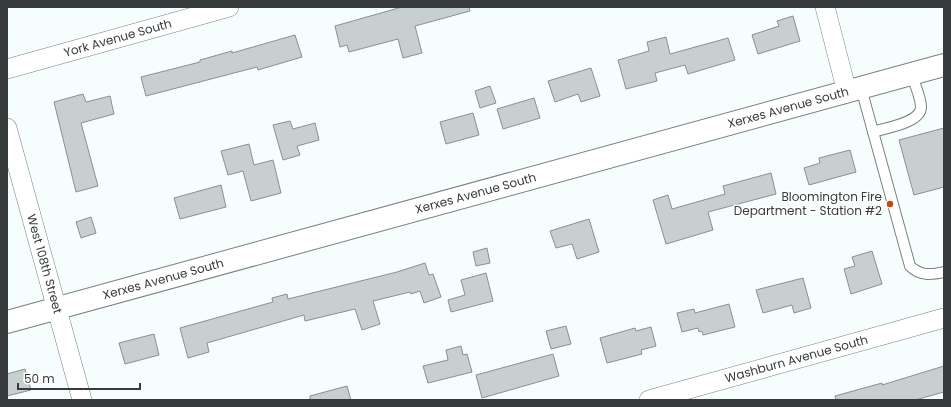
<svg xmlns="http://www.w3.org/2000/svg" width="951" height="407" viewBox="0 0 951 407" font-family="Poppins,sans-serif">
<style>
.building{fill:#c7d0cf;stroke:#899190}
.lines{fill:none;stroke-linecap:round;stroke-linejoin:round}
.lane-casing{stroke:#798180;stroke-width:12}
.street-casing{stroke:#798180;stroke-width:20}
.secondary-casing{stroke:#798180;stroke-width:24}
.lane{stroke:#fff;stroke-width:10}
.street{stroke:#fff;stroke-width:19}
.secondary{stroke:#fff;stroke-width:22}
.poi-dot{fill:#cc4607;stroke:#fff;stroke-width:1.5}
.labels{text-anchor:middle;stroke-width:3;stroke-linejoin:round;paint-order:stroke}
.street-label{font-size:12px;fill:#383b3b;stroke:#fff}
.poi-label{font-size:12px;fill:#383b3b;stroke:#fff;text-anchor:end}
</style>
<rect width="100%" height="100%" fill="#f5fdfd"/>
<!-- building -->
<g class="building">
<polygon points="402,7 469,7 470,11 415,26 422,53 403,58 398,39 349,52 347,45 340,47 335,26"/>
<polygon points="793,16 800,41 758,54 752,35 779,26 777,21"/>
<polygon points="295,35 302,57 258,70 257,67 146,96 141,77 200,62 200,60 232,51 232,53"/>
<polygon points="666,37 670,54 728,38 735,60 688,74 685,65 655,73 657,81 626,89 618,60 649,51 647,42"/>
<polygon points="591,68 600,96 581,102 578,94 555,102 548,81"/>
<polygon points="490,86 496,103 480,108 475,91"/>
<polygon points="83,94 86,102 110,96 114,114 81,123 98,186 76,192 54,102"/>
<polygon points="534,98 540,118 503,129 497,109"/>
<polygon points="473,113 479,135 446,144 440,122"/>
<polygon points="290,121 293,129 315,123 319,140 297,146 300,155 283,160 273,125"/>
<polygon points="944,128 944,187 914,195 899,140"/>
<polygon points="249,144 254,165 273,160 281,193 251,201 243,171 228,175 221,151"/>
<polygon points="850,150 856,172 809,185 804,168 820,163 819,158"/>
<polygon points="771,173 776,194 708,212 713,230 666,244 653,200 668,195 672,209 725,194 723,186"/>
<polygon points="221,185 226,207 180,219 174,198"/>
<polygon points="91,217 96,233 81,238 76,222"/>
<polygon points="589,219 599,252 577,259 572,244 556,248 550,231"/>
<polygon points="487,248 490,263 476,266 473,252"/>
<polygon points="872,251 882,284 851,294 844,269 855,266 852,257"/>
<polygon points="425,263 429,275 433,274 441,297 424,303 420,291 411,294 410,292 373,301 380,324 362,330 355,309 305,321 304,315 207,343 209,352 188,358 180,328 273,302 272,298 287,294 288,299 397,272"/>
<polygon points="486,273 493,301 451,312 448,300 465,295 461,280"/>
<polygon points="803,278 811,308 794,313 792,305 763,313 756,290"/>
<polygon points="729,304 735,327 703,335 702,331 699,332 698,328 682,332 677,313 694,309 695,313"/>
<polygon points="566,326 571,344 551,349 546,331"/>
<polygon points="651,327 656,346 641,350 642,354 607,363 600,338 635,328 636,331"/>
<polygon points="154,334 159,355 125,364 119,343"/>
<polygon points="461,346 463,355 467,354 472,372 428,383 423,366 448,360 446,350"/>
<polygon points="553,354 559,376 482,398 476,375"/>
<polygon points="944,366 944,392 915,400 836,400 835,396 882,383 882,385"/>
<polygon points="25,369 31,390 7,396 7,374"/>
<polygon points="347,386 351,400 310,400 310,396"/>
</g>
<g class="lines">
<!-- lane casing -->
<g class="lane-casing">
<g id="lane">
<path d="M861 88 910 266C920 276 931 275 944 272"/>
<path d="M873 132C885 128 921 123 921 107 921 97 914 84 912 74"/>
</g>
</g>
<!-- street casing -->
<g class="street-casing">
<g id="street">
<polyline points="825,7 847,92"/>
<path id="s1" d="M7 69 229 7"/>
<path id="s2" d="M7 128 82 400"/>
<path id="s3" d="M649 400 944 318"/>
</g>
</g>
<!-- secondary casing -->
<g class="secondary-casing">
<g id="secondary">
<path id="s4" d="M7 322 944 65"/>
</g>
</g>
<!-- lane -->
<use href="#lane" class="lane"/>
<!-- street -->
<use href="#street" class="street"/>
<!-- secondary -->
<use href="#secondary" class="secondary"/>
</g>
<!-- markers -->
<circle class="poi-dot" cx="890" cy="204" r="4"/>
<g class="labels">
<!-- street labels -->
<g class="street-label">
<text dy="4" stroke="none"><textPath href="#s1" startOffset="115">York Avenue South</textPath></text>
<text dy="4" stroke="none"><textPath href="#s4" startOffset="810">Xerxes Avenue South</textPath></text>
<text dy="4" stroke="none"><textPath href="#s4" startOffset="486">Xerxes Avenue South</textPath></text>
<text dy="4" stroke="none"><textPath href="#s2" startOffset="141">West 108th Street</textPath></text>
<text dy="4" stroke="none"><textPath href="#s4" startOffset="162">Xerxes Avenue South</textPath></text>
<text dy="4" stroke="none"><textPath href="#s3" startOffset="153">Washburn Avenue South</textPath></text>
</g>
<!-- poi labels -->
<g class="poi-label">
<text x="882" y="201">Bloomington Fire<tspan x="882" dy="14">Department - Station #2</tspan></text>
</g>
</g>
<!-- border -->
<rect width="951" height="407" fill="none" stroke="#383b3b" stroke-width="16"/>
<!-- scale -->
<path d="M18 383v6h122v-6" fill="none" stroke="#383b3b" stroke-width="2"/>
<text x="24" y="383" font-size="12" fill="#383b3b" stroke="#ffffff" stroke-width="3" paint-order="stroke">50 m</text>
</svg>
